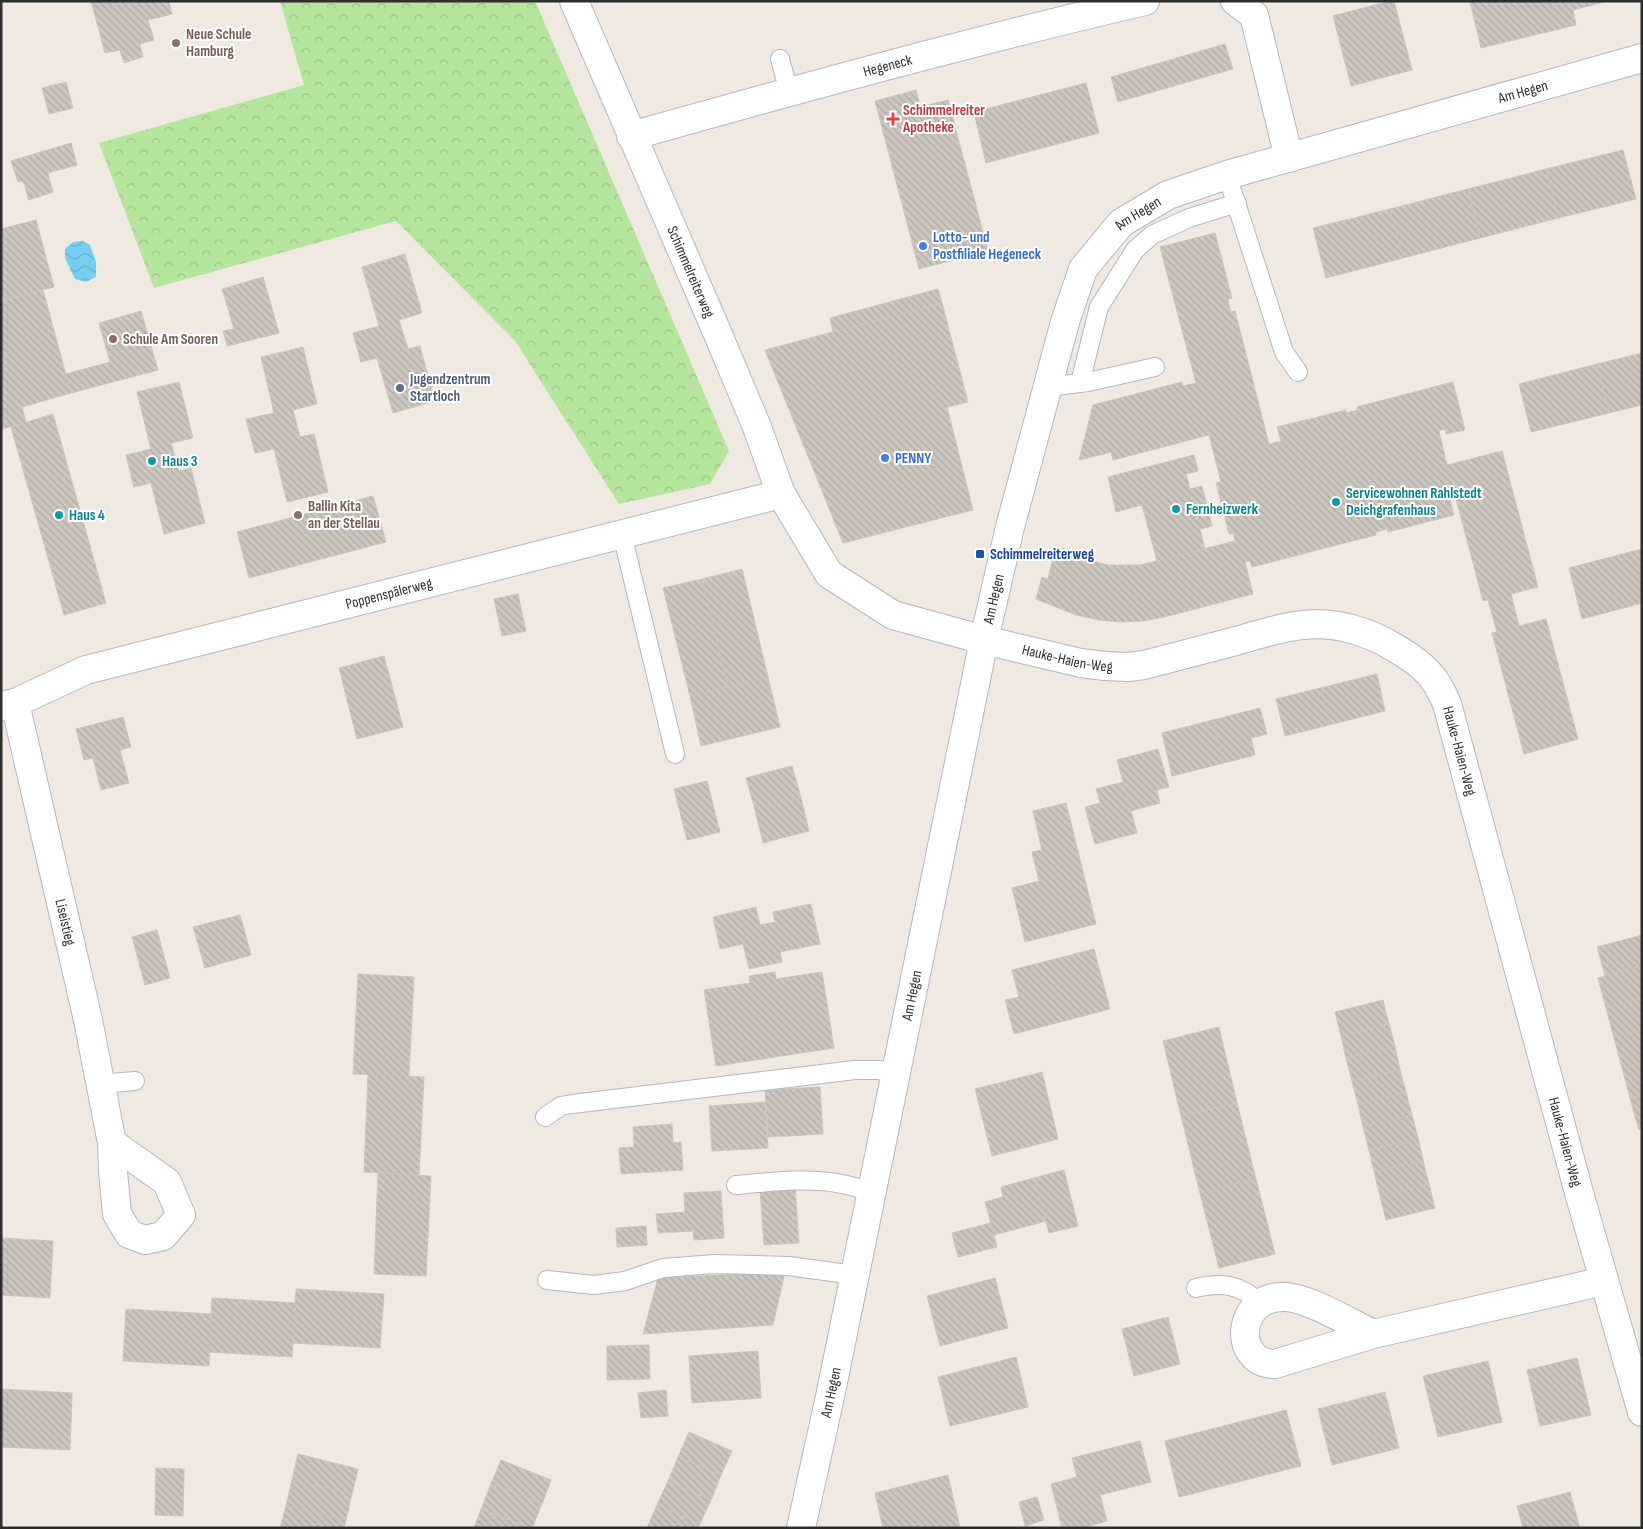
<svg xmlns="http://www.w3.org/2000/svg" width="1643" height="1529" viewBox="0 0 1643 1529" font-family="'Sofia Sans Condensed',sans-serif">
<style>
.park{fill:url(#park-crowns)}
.water{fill:url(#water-waves)}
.building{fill:url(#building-back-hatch);stroke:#cbc5ba}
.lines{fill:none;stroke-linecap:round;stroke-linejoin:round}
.service-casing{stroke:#b4b7c1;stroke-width:20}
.minor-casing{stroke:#b4b7c1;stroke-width:30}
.service{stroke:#fff;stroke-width:18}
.minor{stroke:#fff;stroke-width:28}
.education-dot{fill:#8d6e63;stroke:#fff;stroke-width:2}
.health-dot{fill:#e0444e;stroke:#fff;stroke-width:2}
.shop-dot{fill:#3f7fe0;stroke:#fff;stroke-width:2}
.service-dot{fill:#5c6f8a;stroke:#fff;stroke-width:2}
.culture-dot{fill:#0f9aa8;stroke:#fff;stroke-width:2}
.transit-dot{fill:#1a4fb4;stroke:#fff;stroke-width:2}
.labels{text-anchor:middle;stroke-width:4;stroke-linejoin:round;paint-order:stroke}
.education-label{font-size:15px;font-weight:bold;fill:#785e54;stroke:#fff;text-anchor:start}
.street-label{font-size:15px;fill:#2e2e2e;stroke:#fff}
.health-label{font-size:15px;font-weight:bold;fill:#be3a42;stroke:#fff;text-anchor:start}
.shop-label{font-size:15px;font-weight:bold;fill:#366cbe;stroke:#fff;text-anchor:start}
.service-label{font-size:15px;font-weight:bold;fill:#4e5e75;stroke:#fff;text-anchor:start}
.culture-label{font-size:15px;font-weight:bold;fill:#0d838f;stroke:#fff;text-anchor:start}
.transit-label{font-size:15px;font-weight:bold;fill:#164399;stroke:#fff;text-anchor:start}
</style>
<defs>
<pattern id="park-crowns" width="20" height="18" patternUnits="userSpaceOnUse" patternTransform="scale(1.25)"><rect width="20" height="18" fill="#b6e59e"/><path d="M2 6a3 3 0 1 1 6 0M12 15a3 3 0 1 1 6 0" fill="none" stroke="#9dc588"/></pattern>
<pattern id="water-waves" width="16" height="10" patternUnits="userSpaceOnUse" patternTransform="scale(1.25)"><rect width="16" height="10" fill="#75cff0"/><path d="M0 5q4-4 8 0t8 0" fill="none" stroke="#66b2ce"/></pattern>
<pattern id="building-back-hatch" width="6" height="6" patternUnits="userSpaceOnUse" patternTransform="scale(1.25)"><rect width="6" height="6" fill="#cbc7bf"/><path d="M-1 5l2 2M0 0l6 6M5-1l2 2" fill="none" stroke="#afaba4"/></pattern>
</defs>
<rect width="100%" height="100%" fill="#efe9e1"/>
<!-- park -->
<polygon class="park" points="280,1 535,1 729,451 710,484 619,504 515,341 396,221 154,288 99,143 304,85"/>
<!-- water -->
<polygon class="water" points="83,241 90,245 96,262 96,277 86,282 75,279 65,258 65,249 73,242"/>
<!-- building -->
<g class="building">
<polygon points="91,1 169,1 172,14 148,20 154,40 140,44 143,57 124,63 120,50 105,53"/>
<polygon points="1389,1 1394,1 1412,70 1351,86 1333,16"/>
<polygon points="1470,1 1608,1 1573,10 1576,25 1481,48"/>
<polygon points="1225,44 1233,69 1118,102 1111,77"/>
<polygon points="66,82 73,108 49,114 42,88"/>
<polygon points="1086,83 1099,133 986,163 974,112"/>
<polygon points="916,90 920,107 948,100 988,251 919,269 875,101"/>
<polygon points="71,143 77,165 48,173 53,192 29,200 23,181 18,182 11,161"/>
<polygon points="1623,150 1636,199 1558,218 1546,169"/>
<polygon points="1546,169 1558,218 1480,238 1468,189"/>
<polygon points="1468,189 1480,238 1403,258 1390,209"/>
<polygon points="1390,209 1403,258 1326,278 1313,228"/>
<polygon points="36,220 54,287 4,300 1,289 1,229"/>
<polygon points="1215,233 1232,298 1228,299 1229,305 1231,312 1235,311 1269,444 1281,441 1277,427 1346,410 1346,413 1358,410 1357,407 1453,382 1465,430 1446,434 1445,429 1439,431 1447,465 1502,451 1538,587 1511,594 1519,626 1546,619 1578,739 1524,754 1492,633 1497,632 1488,600 1483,601 1453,487 1447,488 1454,515 1388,532 1387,529 1376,532 1376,535 1252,567 1250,561 1245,562 1253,594 1164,617 1143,621 1120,622 1099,620 1076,615 1036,599 1042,577 1048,579 1053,558 1057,560 1062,548 1085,559 1096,562 1108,565 1141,565 1235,541 1233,533 1229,534 1216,483 1221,482 1209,435 1113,460 1111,452 1079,460 1093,405 1182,382 1183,386 1196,383 1160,247"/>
<polygon points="405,254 422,313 399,320 408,349 420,346 435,401 393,413 377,358 361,362 353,333 379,326 362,267"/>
<polygon points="263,277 279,333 227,346 223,331 234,329 222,289"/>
<polygon points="938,289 942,303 833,332 830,318"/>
<polygon points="43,290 71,393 22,407 26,423 1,429 1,301"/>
<polygon points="942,303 968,402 947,407 973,510 843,543 765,350"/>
<polygon points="141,311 158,370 71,393 66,374 110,362 99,323"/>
<polygon points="303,347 317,404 293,410 300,437 314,434 328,492 287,502 274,449 255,453 246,419 274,413 261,357"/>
<polygon points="1642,353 1642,405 1609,413 1597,364"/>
<polygon points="1597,364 1609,413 1531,432 1519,384"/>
<polygon points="179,382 193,438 171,443 179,471 191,468 205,523 164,534 151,483 134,487 126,455 151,449 137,392"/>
<polygon points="53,414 106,603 64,615 11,427"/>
<polygon points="1194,455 1198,471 1186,474 1190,489 1202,486 1212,526 1200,529 1205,549 1157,561 1142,505 1116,512 1108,477"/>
<polygon points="373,496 386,542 249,578 237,532"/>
<polygon points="1642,549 1642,580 1634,551"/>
<polygon points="1634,551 1642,580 1642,603 1582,619 1569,568"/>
<polygon points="742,569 768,677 728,687 702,579"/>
<polygon points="702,579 728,687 690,696 663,588"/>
<polygon points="518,594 526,631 502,636 494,599"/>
<polygon points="384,656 403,727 357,739 339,668"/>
<polygon points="1377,674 1385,711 1329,725 1321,688"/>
<polygon points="768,677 780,727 701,746 690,696"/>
<polygon points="1321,688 1329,725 1285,736 1276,699"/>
<polygon points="1260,708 1267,734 1251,738 1255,755 1224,763 1213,720"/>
<polygon points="123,717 131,747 120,750 129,783 101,790 93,758 84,760 76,729"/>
<polygon points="1213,720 1224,763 1172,776 1162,733"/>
<polygon points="1158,749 1169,787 1157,790 1160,803 1131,811 1117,760"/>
<polygon points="792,766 801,798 755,810 746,778"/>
<polygon points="707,781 720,832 687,840 674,789"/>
<polygon points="1123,782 1137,833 1095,844 1085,807 1100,803 1096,789"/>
<polygon points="801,798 809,831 763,843 755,810"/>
<polygon points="1066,803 1096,924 1025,942 1012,888 1039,881 1032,852 1042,850 1033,811"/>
<polygon points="811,904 820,944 780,952 782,962 749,969 743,944 720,949 713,917 756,907 760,925 775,922 773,912"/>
<polygon points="240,915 251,955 205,968 193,927"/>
<polygon points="157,930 170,978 145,985 132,937"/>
<polygon points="1642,935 1642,966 1605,976 1597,947"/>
<polygon points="1094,949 1110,1009 1014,1034 1005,1000 1019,997 1012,970"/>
<polygon points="1641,966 1642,998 1606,1008 1598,978"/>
<polygon points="775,972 776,979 822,972 834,1048 716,1066 704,990 750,983 749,976"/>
<polygon points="358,974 414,977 409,1076 353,1074"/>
<polygon points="1642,998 1642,1030 1614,1038 1606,1008"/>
<polygon points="1383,1000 1389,1024 1341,1036 1335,1012"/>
<polygon points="1389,1024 1395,1046 1346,1058 1341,1036"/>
<polygon points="1219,1027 1237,1103 1181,1116 1163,1041"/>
<polygon points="1642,1030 1642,1063 1622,1068 1614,1038"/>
<polygon points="1395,1046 1400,1070 1352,1081 1346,1058"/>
<polygon points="1642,1063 1642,1095 1630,1098 1622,1068"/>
<polygon points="1400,1070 1406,1092 1358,1104 1352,1081"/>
<polygon points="1042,1072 1058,1139 992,1156 975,1089"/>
<polygon points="368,1074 424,1077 419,1175 364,1172"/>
<polygon points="820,1087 823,1134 768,1137 765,1090"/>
<polygon points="1406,1092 1412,1115 1363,1127 1358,1104"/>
<polygon points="1642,1095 1642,1129 1639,1130 1630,1098"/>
<polygon points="765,1102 768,1148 712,1151 709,1106"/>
<polygon points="1237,1103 1256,1179 1200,1193 1181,1116"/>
<polygon points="1412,1115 1418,1138 1369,1150 1363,1127"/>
<polygon points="672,1124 673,1143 681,1142 683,1170 621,1174 619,1148 634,1147 633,1127"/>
<polygon points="1418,1138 1423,1160 1374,1172 1369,1150"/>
<polygon points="1423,1160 1429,1184 1380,1196 1374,1172"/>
<polygon points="1064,1170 1078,1226 1049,1233 1034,1178"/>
<polygon points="378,1173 431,1176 426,1276 374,1274"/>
<polygon points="1034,1178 1046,1221 994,1235 985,1202 1003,1197 1001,1187"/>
<polygon points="1256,1179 1275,1254 1219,1268 1200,1193"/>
<polygon points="1429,1184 1435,1208 1386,1220 1380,1196"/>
<polygon points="795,1187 799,1243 764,1245 760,1190"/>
<polygon points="721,1191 724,1238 694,1240 693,1231 658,1233 656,1214 685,1212 684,1193"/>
<polygon points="991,1223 997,1247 958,1257 952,1233"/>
<polygon points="646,1226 647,1245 617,1247 616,1228"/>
<polygon points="1,1238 53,1241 50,1298 1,1295"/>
<polygon points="785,1272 773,1325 643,1334 658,1278"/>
<polygon points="995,1278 1008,1328 940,1346 927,1296"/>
<polygon points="296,1289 384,1294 380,1348 293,1343"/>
<polygon points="212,1298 296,1303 292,1357 209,1352"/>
<polygon points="126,1309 211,1314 209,1366 123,1361"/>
<polygon points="1168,1317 1180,1364 1134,1376 1122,1329"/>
<polygon points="649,1345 650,1379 607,1380 607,1346"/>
<polygon points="758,1351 761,1398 692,1403 689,1356"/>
<polygon points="1016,1357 1028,1407 950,1426 938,1377"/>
<polygon points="1577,1358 1591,1415 1540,1426 1527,1370"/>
<polygon points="1488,1361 1502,1422 1438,1437 1423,1376"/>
<polygon points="1,1389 72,1393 70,1450 1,1447"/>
<polygon points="666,1390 668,1416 641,1418 638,1393"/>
<polygon points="1385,1392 1399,1448 1332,1465 1318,1409"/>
<polygon points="1286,1410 1301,1466 1179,1497 1165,1441"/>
<polygon points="689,1432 732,1451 721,1475 678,1457"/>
<polygon points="1140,1441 1151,1482 1100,1495 1107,1521 1082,1528 1062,1528 1051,1484 1077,1477 1072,1458"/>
<polygon points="298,1454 358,1469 352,1494 292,1480"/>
<polygon points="678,1457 721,1475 711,1500 668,1481"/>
<polygon points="501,1460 551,1480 542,1504 491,1484"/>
<polygon points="156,1468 184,1469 183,1516 155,1515"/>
<polygon points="948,1475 960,1528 883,1528 875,1493"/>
<polygon points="292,1480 352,1494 346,1520 286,1506"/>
<polygon points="668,1481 711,1500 700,1524 657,1505"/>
<polygon points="491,1484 542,1504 532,1528 481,1509"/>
<polygon points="1570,1492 1580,1528 1523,1528 1517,1506"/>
<polygon points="1037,1497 1044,1520 1025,1526 1019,1502"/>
<polygon points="657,1505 700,1524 698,1528 647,1528"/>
<polygon points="286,1506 346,1520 344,1528 280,1528"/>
<polygon points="481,1509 530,1528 474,1528"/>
</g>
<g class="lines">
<!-- service casing -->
<g class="service-casing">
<g id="service">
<polyline points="780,59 789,92"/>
<polyline points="1227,175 1284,352 1298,372"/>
<polyline points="1080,383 1099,307 1135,250 1152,235 1189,218 1237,203"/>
<polyline points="1047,387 1088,382 1155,367"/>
<polyline points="622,534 675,754"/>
<polyline points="100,1084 135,1081"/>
<polyline points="545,1117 561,1106 572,1104 855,1070 878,1070 897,1073"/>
<path d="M736 1185C768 1182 810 1177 842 1184 852 1186 862 1189 872 1192"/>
<polyline points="547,1280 594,1285 625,1281 663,1268 715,1264 788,1266 855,1275"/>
<path d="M1196 1288C1221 1282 1242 1284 1260 1304"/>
</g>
</g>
<!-- minor casing -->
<g class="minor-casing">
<g id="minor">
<path id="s1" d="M574 1 717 332 757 427 781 494 829 574 893 615 984 640 1081 663 1105 666 1128 667 1144 665C1174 657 1205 649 1236 641 1258 635 1280 627 1303 625 1336 621 1370 632 1397 649 1422 664 1436 676 1447 704L1581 1200 1642 1412"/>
<polyline points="1235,1 1254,15 1289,158"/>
<path id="s2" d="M631 136C802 88 973 41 1145 1"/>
<path id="s3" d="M15 703 88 1020 112 1143 113 1172 117 1214 129 1234 145 1240 163 1236 181 1215 167 1182 112 1143"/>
<path id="s4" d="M1 706 15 703 86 670 781 494"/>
<path d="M1373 1334C1350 1323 1311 1299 1286 1297 1235 1294 1232 1364 1275 1364L1373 1334 1604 1281"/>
<path id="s5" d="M801 1528 831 1392 984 640 1010 527 1065 322 1083 269 1121 223 1168 195 1227 175 1642 58"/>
</g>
</g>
<!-- service -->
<use href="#service" class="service"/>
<!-- minor -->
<use href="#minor" class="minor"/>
</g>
<!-- markers -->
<g class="education-dot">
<circle cx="176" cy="43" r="5"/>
<circle cx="113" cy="339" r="5"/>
<circle cx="298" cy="515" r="5"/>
</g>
<path class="health-dot" d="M890.5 111.5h5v5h5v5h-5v5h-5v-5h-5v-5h5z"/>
<g class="shop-dot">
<circle cx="923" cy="246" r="5"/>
<circle cx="885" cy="458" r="5"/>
</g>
<circle class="service-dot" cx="400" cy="388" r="5"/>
<g class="culture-dot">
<circle cx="152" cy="461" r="5"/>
<circle cx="1336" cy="502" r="5"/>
<circle cx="1176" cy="509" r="5"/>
<circle cx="59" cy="515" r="5"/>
</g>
<rect class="transit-dot" x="975" y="549" width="10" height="10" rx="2.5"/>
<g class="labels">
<!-- education labels -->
<g class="education-label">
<text x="186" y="39">Neue Schule<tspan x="186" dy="17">Hamburg</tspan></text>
<text x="123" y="344">Schule Am Sooren</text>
<text x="308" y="511">Ballin Kita<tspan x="308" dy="17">an der Stellau</tspan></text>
</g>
<!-- street labels -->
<g class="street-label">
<text dy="5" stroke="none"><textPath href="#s2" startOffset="266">Hegeneck</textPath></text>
<text dy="5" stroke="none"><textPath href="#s5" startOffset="1775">Am Hegen</textPath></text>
<text dy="5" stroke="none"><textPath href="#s5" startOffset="1370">Am Hegen</textPath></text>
<text dy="5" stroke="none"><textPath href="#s1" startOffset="295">Schimmelreiterweg</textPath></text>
<text dy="5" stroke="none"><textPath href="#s4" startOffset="405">Poppenspälerweg</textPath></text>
<text dy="5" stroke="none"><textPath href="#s5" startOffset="949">Am Hegen</textPath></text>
<text dy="5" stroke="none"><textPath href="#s1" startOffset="884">Hauke-Haien-Weg</textPath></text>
<text dy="5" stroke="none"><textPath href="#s1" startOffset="1349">Hauke-Haien-Weg</textPath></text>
<text dy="5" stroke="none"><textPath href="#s3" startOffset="225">Liseistieg</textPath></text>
<text dy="5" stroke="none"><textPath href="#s5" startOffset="544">Am Hegen</textPath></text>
<text dy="5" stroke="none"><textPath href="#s1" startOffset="1754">Hauke-Haien-Weg</textPath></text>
<text dy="5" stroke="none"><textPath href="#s5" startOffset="139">Am Hegen</textPath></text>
</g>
<!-- health labels -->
<g class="health-label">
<text x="903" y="115">Schimmelreiter<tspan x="903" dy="17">Apotheke</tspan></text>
</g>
<!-- shop labels -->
<g class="shop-label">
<text x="933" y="242">Lotto- und<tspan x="933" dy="17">Postfiliale Hegeneck</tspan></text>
<text x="895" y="463">PENNY</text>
</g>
<!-- service labels -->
<g class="service-label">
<text x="410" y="384">Jugendzentrum<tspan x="410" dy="17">Startloch</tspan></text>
</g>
<!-- culture labels -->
<g class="culture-label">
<text x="162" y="466">Haus 3</text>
<text x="1346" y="498">Servicewohnen Rahlstedt<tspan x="1346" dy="17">Deichgrafenhaus</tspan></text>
<text x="1186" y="514">Fernheizwerk</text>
<text x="69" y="520">Haus 4</text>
</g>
<!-- transit labels -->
<g class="transit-label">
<text x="990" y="559">Schimmelreiterweg</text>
</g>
</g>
<!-- border -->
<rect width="1643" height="1529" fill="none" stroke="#2e2e2e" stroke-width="5"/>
</svg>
